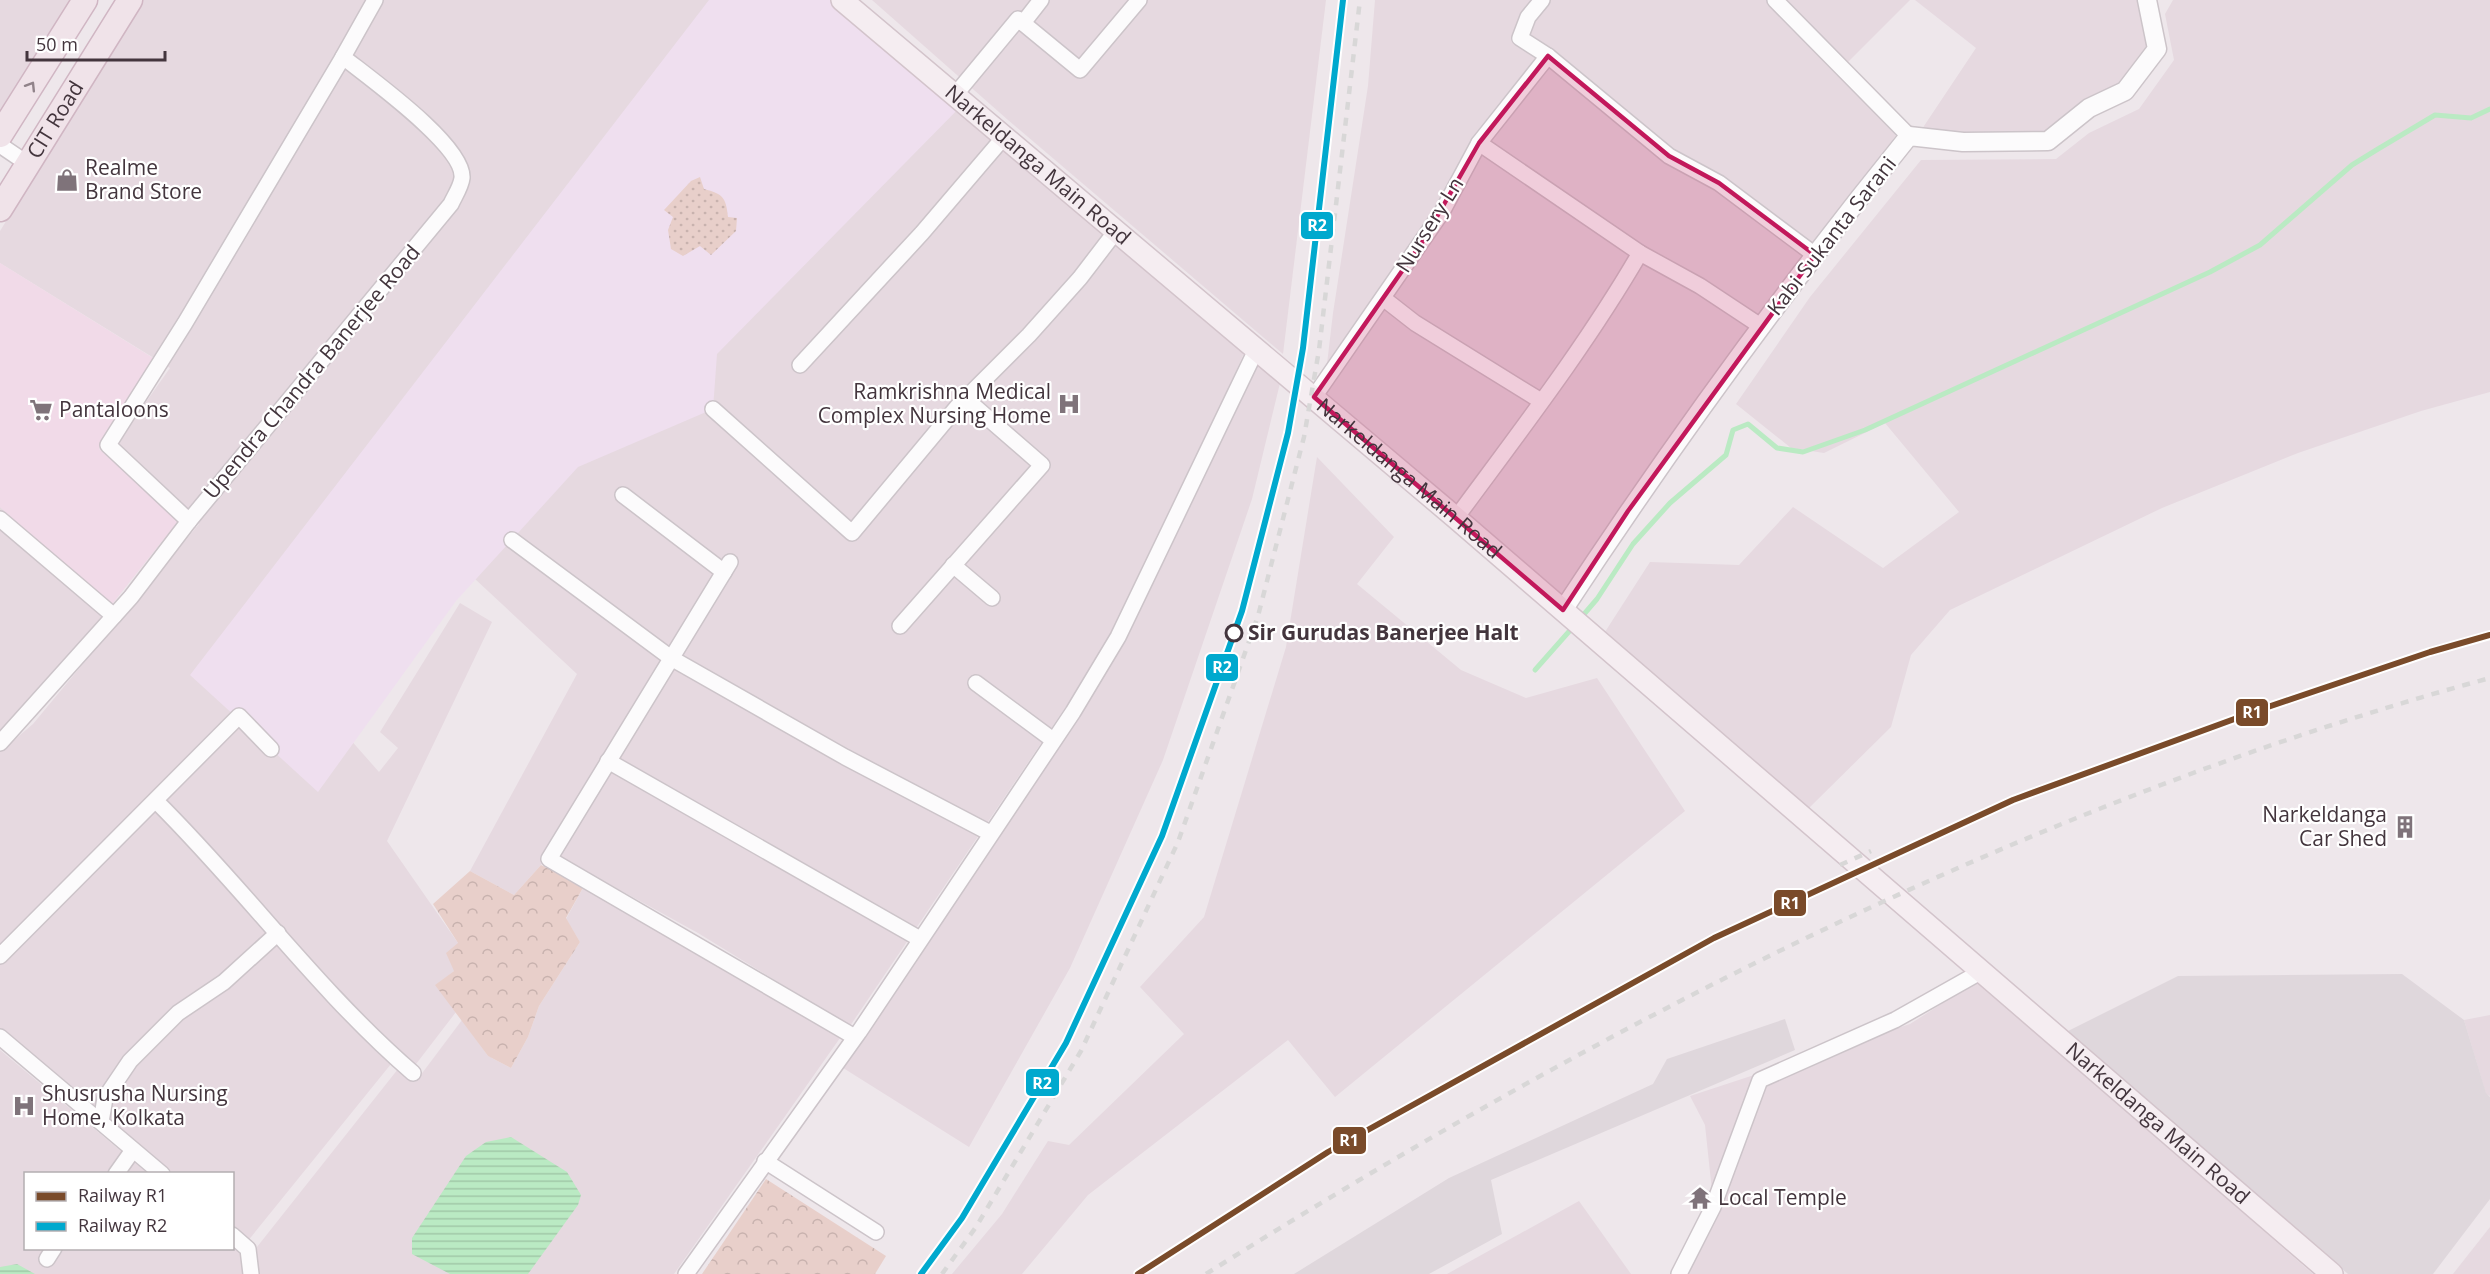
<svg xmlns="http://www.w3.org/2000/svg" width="2490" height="1274" viewBox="0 0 2490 1274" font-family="'Open Sans',sans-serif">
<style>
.residential{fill:#e6d9e0}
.commercial{fill:#f1dae8}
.industrial{fill:#dfd7dc}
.medical{fill:#efdfef}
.park{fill:url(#park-crowns)}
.garden{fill:url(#garden-dots)}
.water{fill:url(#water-rules)}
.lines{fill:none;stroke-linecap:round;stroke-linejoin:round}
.stream{stroke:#baeac3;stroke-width:5}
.minor-casing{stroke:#ccc4c9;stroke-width:18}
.tertiary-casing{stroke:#ccc4c9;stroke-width:21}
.secondary-casing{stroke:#d3c4cb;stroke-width:24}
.primary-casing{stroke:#d0b6c3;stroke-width:27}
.minor{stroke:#fcfbfc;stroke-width:15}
.tertiary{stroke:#fcfbfc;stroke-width:18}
.secondary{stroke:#f5edf1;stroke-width:21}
.primary{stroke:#f0e3e9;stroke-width:24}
.rail{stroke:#d8d7d7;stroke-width:4.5;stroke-dasharray:8 8;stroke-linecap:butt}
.rail-1-casing{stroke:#fff;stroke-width:10}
.rail-2-casing{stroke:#fff;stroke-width:10}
.rail-1{stroke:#7a4b2a;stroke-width:6}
.rail-2{stroke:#00a9ce;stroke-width:6}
.oneway{stroke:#91838a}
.marked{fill:#c2185b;fill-opacity:0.2;stroke:#c2185b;stroke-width:4.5;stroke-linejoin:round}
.stop-dot{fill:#fff;stroke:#43353d;stroke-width:3}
.labels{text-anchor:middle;stroke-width:4.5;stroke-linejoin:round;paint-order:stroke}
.street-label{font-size:21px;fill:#43353d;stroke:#fff}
.poi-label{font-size:21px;fill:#43353d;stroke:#fff;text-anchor:start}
.stop-label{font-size:21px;font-weight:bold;fill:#43353d;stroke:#fff;text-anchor:start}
.line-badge{stroke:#fff;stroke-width:2}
.badge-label{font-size:16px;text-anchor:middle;font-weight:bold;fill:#fff}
</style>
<defs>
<pattern id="park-crowns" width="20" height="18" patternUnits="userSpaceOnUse" patternTransform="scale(1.5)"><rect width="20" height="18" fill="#e8cfca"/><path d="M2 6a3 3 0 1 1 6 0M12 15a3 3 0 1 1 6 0" fill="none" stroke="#c8b2ae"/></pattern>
<pattern id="garden-dots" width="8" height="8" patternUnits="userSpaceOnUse" patternTransform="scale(1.5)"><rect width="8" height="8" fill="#e8cfca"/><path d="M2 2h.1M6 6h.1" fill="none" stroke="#c8b2ae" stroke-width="1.8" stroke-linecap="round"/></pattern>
<pattern id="water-rules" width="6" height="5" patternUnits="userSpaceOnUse" patternTransform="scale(1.5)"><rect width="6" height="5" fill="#baeac3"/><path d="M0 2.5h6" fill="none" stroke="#a1c9a8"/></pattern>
</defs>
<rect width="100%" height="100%" fill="#eee7eb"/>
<!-- residential -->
<g class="residential">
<polygon points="0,0 78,0 0,125"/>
<polygon points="143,0 827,0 1244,353 1181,495 1100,656 850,1026 698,933 560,857 544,852 541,865 514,895 470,871 577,674 446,552 349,738 379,772 398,748 380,732 460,603 492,622 387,841 458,943 454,971 436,985 456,1012 413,1068 372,1033 162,801 234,715 0,945 0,752 33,724 199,524 117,443 170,368 0,263 0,231"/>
<polygon points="872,0 1326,0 1283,354 1008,120"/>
<polygon points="1375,0 1766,0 1896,135 1668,466 1560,597 1323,398 1333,313 1368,86"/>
<polygon points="1784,0 1910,0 1846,64"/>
<polygon points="1915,0 2148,0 2143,7 2148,57 2117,96 2038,138 1916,138 1976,48"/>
<polygon points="2173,0 2490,0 2490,392 2421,411 2298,453 2162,508 1950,610 1911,655 1891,727 1808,809 1603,635 1650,562 1739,565 1793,507 1883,568 1959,512 1885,423 1824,453 1791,448 1736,404 1810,297 1921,160 2056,159 2089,133 2139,109 2174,60 2165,14"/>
<polygon points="1255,364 1280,383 1252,499 1163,760 1070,968 969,1147 840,1066 1085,707 1123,637"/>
<polygon points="1317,457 1394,537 1357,584 1461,670 1526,698 1597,678 1685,811 1335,1097 1288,1040 1088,1195 1022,1274 952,1274 1002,1214 1048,1141 1069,1145 1184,1034 1140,987 1204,917 1286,647"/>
<polygon points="0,507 109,608 13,725 0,737"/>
<polygon points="154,810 391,1064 247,1242 233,1227 232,1174 172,1173 0,1030 0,961"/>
<polygon points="584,886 840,1038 674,1274 258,1274 253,1252 398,1069 417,1080 462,1020 488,1056 511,1068 528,1037 539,1006 580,942 566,919"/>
<polygon points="1976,982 2233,1204 2313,1274 1676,1274 1712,1191 1705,1125 1690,1096 1910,1024"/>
<polygon points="2490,1015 2490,1096 2486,1094 2464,1020"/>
<polygon points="0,1050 147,1173 26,1174 26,1248 232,1248 233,1244 239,1250 244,1274 0,1274"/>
<polygon points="1579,1201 1631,1274 1447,1274"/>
<polygon points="2490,1227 2490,1274 2453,1274"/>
</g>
<!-- commercial -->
<polygon class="commercial" points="0,263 153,358 99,449 179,520 109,608 0,507"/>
<!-- industrial -->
<g class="industrial">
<polygon points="2402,974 2464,1020 2486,1093 2490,1097 2490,1199 2433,1274 2348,1274 2068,1031 2178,976"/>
<polygon points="1785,1019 1795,1050 1491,1180 1502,1234 1429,1274 1294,1274 1449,1178 1653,1084 1667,1059"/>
</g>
<!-- medical -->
<polygon class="medical" points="709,0 848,0 970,97 717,354 713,409 578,467 456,601 318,792 190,675"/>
<!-- park -->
<g class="park">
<polygon points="541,865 584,886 566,918 580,942 539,1006 528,1037 511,1068 488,1056 435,985 454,971 446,953 458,943 433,904 470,871 514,895"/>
<polygon points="766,1179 886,1256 875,1274 702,1274"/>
</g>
<!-- garden -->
<path class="garden" d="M700 177 704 189C723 194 726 197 728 217L737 218 736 231 711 255 700 246 683 256 671 249 668 230 673 217 664 210 691 181Z"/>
<!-- water -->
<g class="water">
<polygon points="511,1137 567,1172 581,1195 578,1205 528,1274 450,1274 412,1254 412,1238 466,1156 486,1142"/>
<polygon points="17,1264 35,1274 0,1274 0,1267"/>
</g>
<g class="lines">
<!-- stream -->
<g class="stream">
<polyline points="1579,620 1597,599 1633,544 1670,503 1726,455 1733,430 1748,424 1777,448 1803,452 1865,430 2210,272 2260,245 2352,165 2378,149 2435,115 2471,118 2490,109"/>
<polyline points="1535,670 1573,627"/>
</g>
<!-- minor casing -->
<g class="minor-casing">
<g id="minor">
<polyline points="1542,0 1528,17 1520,38 1548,56 1669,156 1719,183 1815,255"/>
<polyline points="1775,0 1909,136"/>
<polyline points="1023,23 1041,0"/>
<polyline points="955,95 1018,19 1080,70 1139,0"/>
<polyline points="1479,143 1640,253 1700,286 1762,327"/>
<polyline points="0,145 28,164"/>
<polyline points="1383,298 1415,323 1541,401"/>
<polyline points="800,365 922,233 1004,137"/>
<polyline points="1314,397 1442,212 1479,143 1548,56"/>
<polyline points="713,409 852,533 957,407 1029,335 1080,278 1116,231"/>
<polyline points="623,495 724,572"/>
<path d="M1456 518C1520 431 1586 346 1640 253"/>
<polyline points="0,519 114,616"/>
<polyline points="189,521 108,445 185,323 343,57"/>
<polyline points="512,540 671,658 845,757 990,833"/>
<polyline points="730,562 549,859 853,1036"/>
<polyline points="953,565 992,598"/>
<polyline points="900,626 1042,465 966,399"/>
<polyline points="976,683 1053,740"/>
<path d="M0 743 131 597 189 521 451 204C454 197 461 187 462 178 465 146 368 77 343 57L375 0"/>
<polyline points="608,761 920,939"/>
<path d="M156 801C245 889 318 991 413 1073"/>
<polyline points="0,956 239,716 271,749"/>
<polyline points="0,1037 162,1174"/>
<polyline points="101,1122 105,1098 130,1061 178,1013 224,982 278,933"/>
<polyline points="765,1161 876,1232"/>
<polyline points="116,1174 133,1150"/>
<polyline points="232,1235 248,1249 251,1274"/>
<polyline points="47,1259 54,1248"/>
<polyline points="686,1274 859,1032 1073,712 1118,637 1256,350"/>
<polyline points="1679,1274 1713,1207 1760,1080 1895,1020 1982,971"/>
</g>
</g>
<!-- tertiary casing -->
<g class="tertiary-casing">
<path id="tertiary" d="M1563 610C1670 447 1786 288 1909 136L1963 142 2048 141 2089 108 2125 91 2157 49 2147 0"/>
</g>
<!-- secondary casing -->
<g class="secondary-casing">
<g id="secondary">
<path id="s1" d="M842 0 1456 518 2332 1274"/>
</g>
</g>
<!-- primary casing -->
<g class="primary-casing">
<g id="primary">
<polyline points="0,135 85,0"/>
<path id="s2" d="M0 209 130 0"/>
</g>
</g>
<!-- minor -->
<use href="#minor" class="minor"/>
<!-- tertiary -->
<use href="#tertiary" class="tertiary"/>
<!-- secondary -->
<use href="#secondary" class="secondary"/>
<!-- primary -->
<use href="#primary" class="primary"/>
<!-- rail -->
<g class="rail">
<polyline points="1840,865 1871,851"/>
<polyline points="921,1274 962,1218 1066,1043 1162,836 1242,611 1288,433 1303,348 1343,0"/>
<polyline points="942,1274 976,1227 1081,1051 1178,842 1258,616 1304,437 1319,350 1360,0"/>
<path d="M1206 1274C1605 1023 2033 802 2490 678"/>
</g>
<!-- rail-1 casing -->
<g class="rail-1-casing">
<polyline id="rail-1" points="1138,1274 1328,1152 1714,938 2013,800 2259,710 2430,652 2490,635"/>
</g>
<!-- rail-2 casing -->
<g class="rail-2-casing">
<polyline id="rail-2" points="921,1274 962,1218 1066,1043 1162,836 1242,611 1288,433 1303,348 1343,0"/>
</g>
<!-- rail-1 -->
<use href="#rail-1" class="rail-1"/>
<!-- rail-2 -->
<use href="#rail-2" class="rail-2"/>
</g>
<!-- one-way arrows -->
<defs><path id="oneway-chevron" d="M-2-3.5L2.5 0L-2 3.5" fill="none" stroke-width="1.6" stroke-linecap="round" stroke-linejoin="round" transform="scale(1.5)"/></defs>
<use class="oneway" href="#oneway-chevron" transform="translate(31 86) rotate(-58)"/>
<!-- marked area -->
<path class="marked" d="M1548 56 1669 156 1719 183 1815 255 1628 511 1563 610 1314 397 1423 241 1479 143Z"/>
<!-- icons -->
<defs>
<g id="shop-bare" transform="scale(1.8)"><path d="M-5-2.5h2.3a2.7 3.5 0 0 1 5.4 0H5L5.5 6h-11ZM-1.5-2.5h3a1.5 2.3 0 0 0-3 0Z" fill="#7f737a" stroke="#fff" stroke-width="2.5" paint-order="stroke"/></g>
<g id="hospital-bare" transform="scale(1.8)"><path d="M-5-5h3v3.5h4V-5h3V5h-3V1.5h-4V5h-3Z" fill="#7f737a" stroke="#fff" stroke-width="2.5" paint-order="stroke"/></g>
<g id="supermarket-bare" transform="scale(1.8)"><path d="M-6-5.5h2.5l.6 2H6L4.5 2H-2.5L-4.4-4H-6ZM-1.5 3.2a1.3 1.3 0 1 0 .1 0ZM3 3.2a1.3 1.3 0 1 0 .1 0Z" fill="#7f737a" stroke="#fff" stroke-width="2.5" paint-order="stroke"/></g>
<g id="building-bare" transform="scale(1.8)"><path d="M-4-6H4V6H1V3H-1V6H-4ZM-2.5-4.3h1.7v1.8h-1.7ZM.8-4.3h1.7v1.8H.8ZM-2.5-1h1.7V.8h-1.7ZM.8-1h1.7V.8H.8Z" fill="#7f737a" stroke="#fff" stroke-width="2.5" paint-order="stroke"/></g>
<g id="temple-bare" transform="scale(1.8)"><path d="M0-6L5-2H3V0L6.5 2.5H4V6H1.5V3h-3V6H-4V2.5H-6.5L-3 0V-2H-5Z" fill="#7f737a" stroke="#fff" stroke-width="2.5" paint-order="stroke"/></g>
</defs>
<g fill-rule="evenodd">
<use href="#shop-bare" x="67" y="180"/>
<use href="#hospital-bare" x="1069" y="404"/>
<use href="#supermarket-bare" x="41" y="410"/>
<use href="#building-bare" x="2405" y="827"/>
<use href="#hospital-bare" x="24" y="1106"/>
<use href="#temple-bare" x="1700" y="1198"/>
</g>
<!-- markers -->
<circle class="stop-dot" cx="1234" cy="633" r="8"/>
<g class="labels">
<!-- street labels -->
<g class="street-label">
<text dy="7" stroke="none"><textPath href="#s2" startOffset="105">CIT Road</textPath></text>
<text dy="7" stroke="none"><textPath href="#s1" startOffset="256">Narkeldanga Main Road</textPath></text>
<text transform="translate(1430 225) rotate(-58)" y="7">Nursery Ln</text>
<text transform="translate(1832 236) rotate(-52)" y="7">Kabi Sukanta Sarani</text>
<text transform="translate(312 372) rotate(-50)" y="7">Upendra Chandra Banerjee Road</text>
<text dy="7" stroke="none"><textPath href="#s1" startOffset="742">Narkeldanga Main Road</textPath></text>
<text dy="7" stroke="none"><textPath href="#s1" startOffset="1730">Narkeldanga Main Road</textPath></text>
</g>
<!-- poi labels -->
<g class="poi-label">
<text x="85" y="175">Realme<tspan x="85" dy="24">Brand Store</tspan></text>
<text x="1051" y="399" text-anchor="end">Ramkrishna Medical<tspan x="1051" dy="24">Complex Nursing Home</tspan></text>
<text x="59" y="417">Pantaloons</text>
<text x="2387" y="822" text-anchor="end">Narkeldanga<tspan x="2387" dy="24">Car Shed</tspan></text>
<text x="42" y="1101">Shusrusha Nursing<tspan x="42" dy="24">Home, Kolkata</tspan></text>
<text x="1718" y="1205">Local Temple</text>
</g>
<!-- stop labels -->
<g class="stop-label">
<text x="1248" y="640">Sir Gurudas Banerjee Halt</text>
</g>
</g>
<g class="line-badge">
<rect x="1300" y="211" width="34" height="29" rx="6" fill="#00a9ce"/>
<rect x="1205" y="653" width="34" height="29" rx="6" fill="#00a9ce"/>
<rect x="2235" y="698" width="34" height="29" rx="6" fill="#7a4b2a"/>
<rect x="1773" y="889" width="34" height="28" rx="6" fill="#7a4b2a"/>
<rect x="1025" y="1068" width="35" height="29" rx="6" fill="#00a9ce"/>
<rect x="1332" y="1126" width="35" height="29" rx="6" fill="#7a4b2a"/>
</g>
<g class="badge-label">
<text x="1317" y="231">R2</text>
<text x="1222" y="673">R2</text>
<text x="2252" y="718">R1</text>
<text x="1790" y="909">R1</text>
<text x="1042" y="1089">R2</text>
<text x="1349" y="1146">R1</text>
</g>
<!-- legend -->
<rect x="24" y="1172" width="210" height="78" fill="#ffffff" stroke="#b4aeb1" stroke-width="1.5"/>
<rect x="36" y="1192" width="30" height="9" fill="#7a4b2a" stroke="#b4aeb1" stroke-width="1.5"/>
<text x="78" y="1202" font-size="18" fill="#43353d">Railway R1</text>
<rect x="36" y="1222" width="30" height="9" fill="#00a9ce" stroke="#b4aeb1" stroke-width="1.5"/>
<text x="78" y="1232" font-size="18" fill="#43353d">Railway R2</text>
<!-- scale -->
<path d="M27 51v9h138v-9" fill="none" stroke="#43353d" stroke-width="3"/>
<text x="36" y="51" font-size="18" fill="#43353d" stroke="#ffffff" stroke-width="4.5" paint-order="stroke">50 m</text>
</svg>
